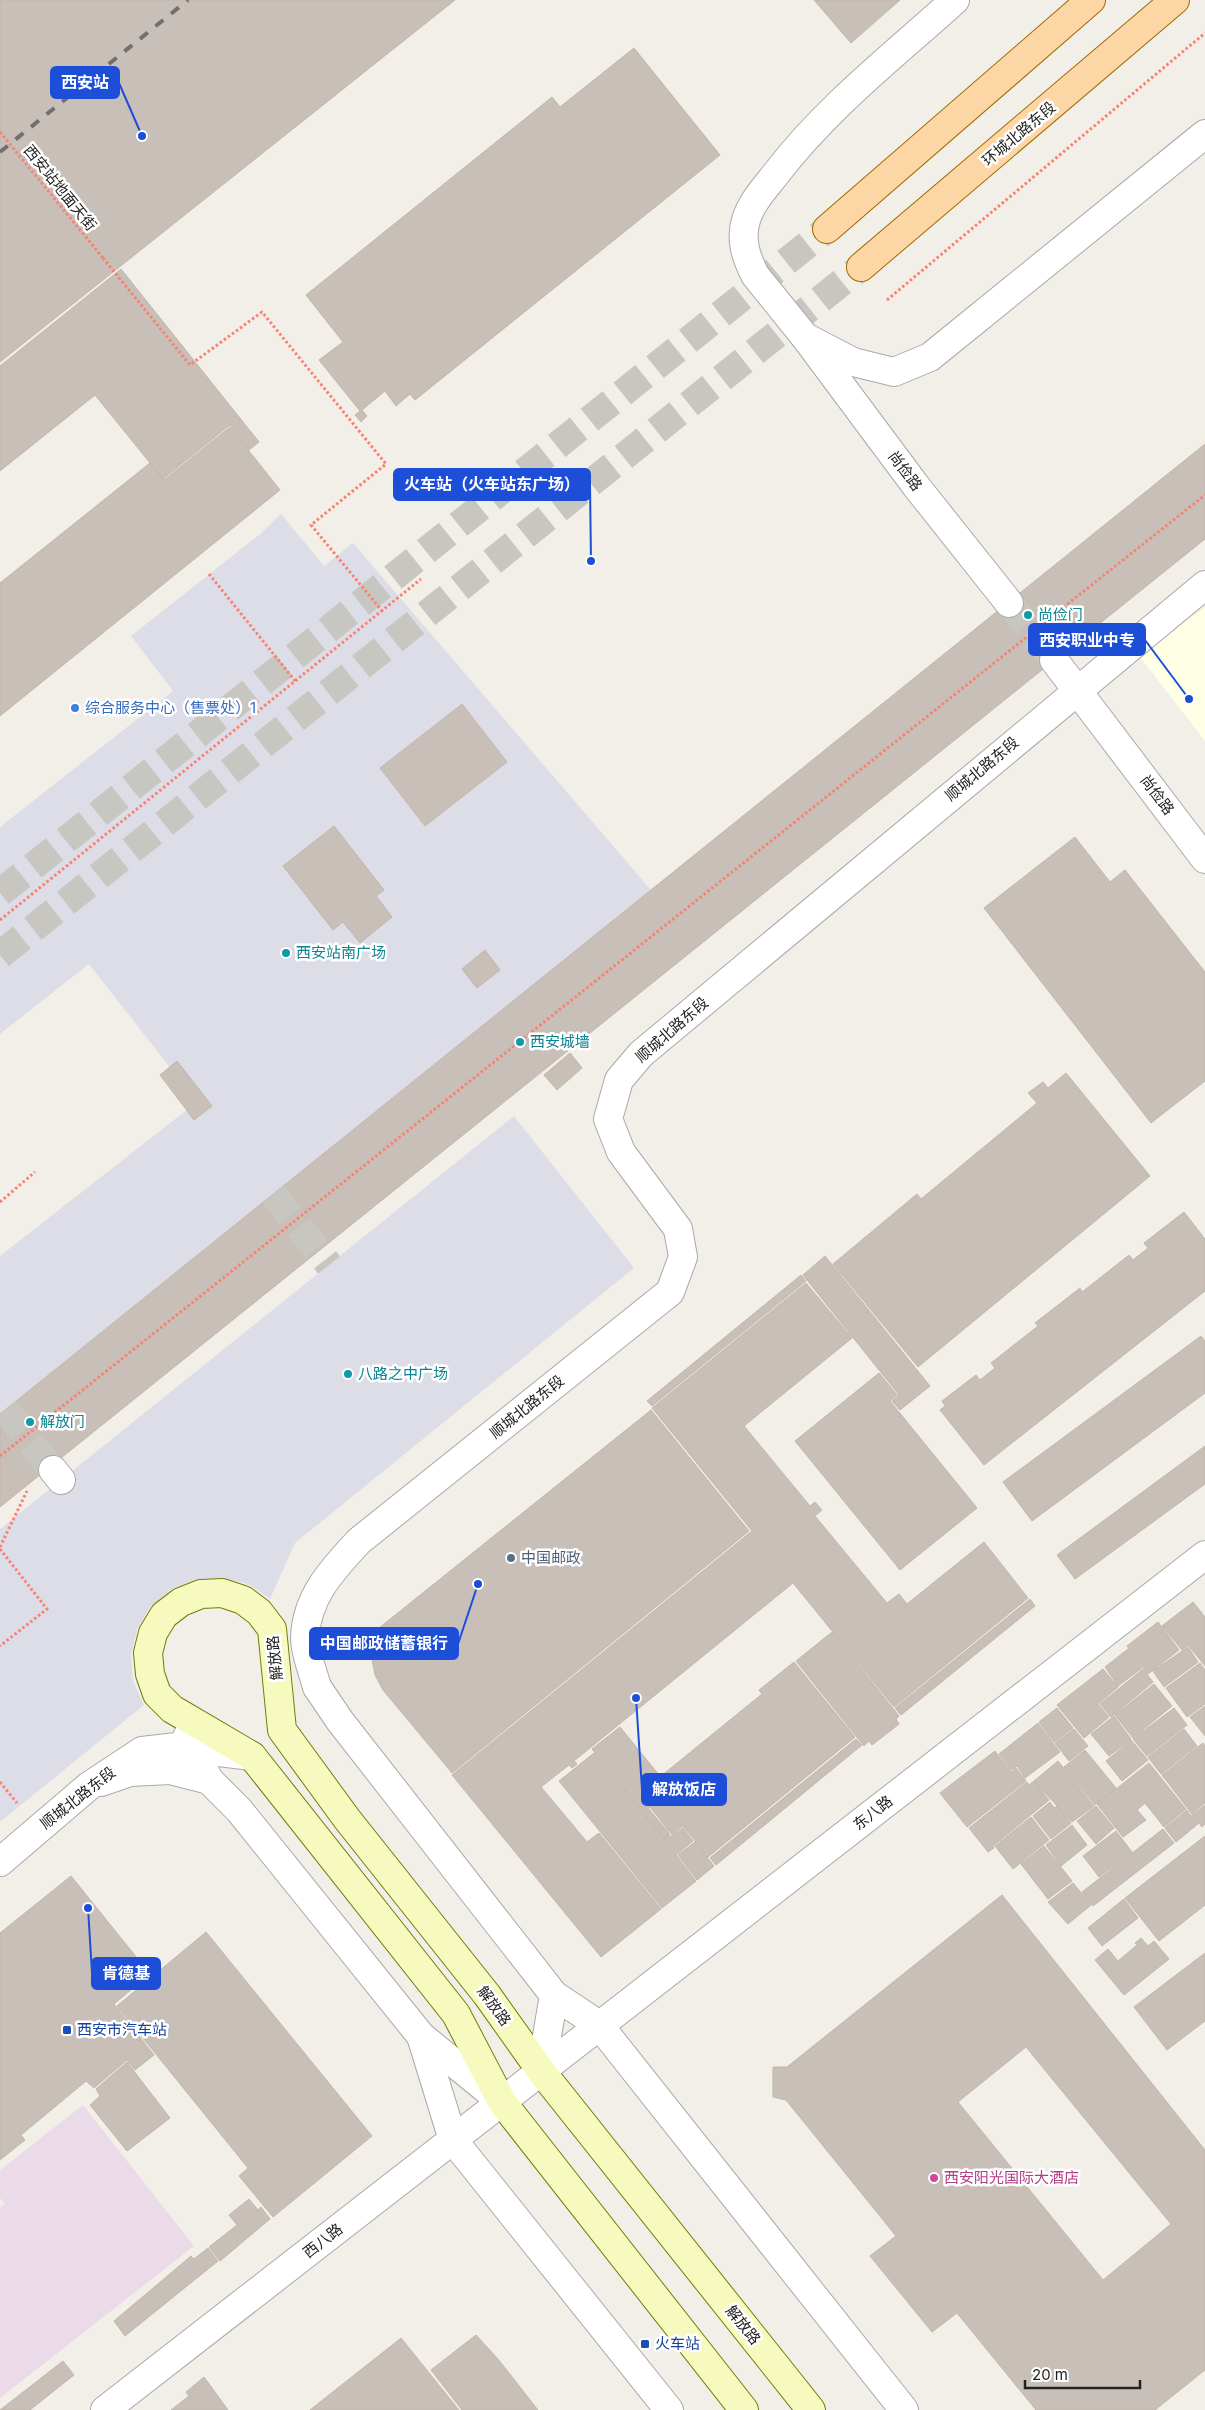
<svg xmlns="http://www.w3.org/2000/svg" width="1205" height="2410" viewBox="0 0 1205 2410" font-family="Inter,'Noto Sans SC',sans-serif">
<style>
.industrial{fill:#ebdbe8}
.education{fill:#ffffe5}
.plaza{fill:#dddde8;fill-rule:evenodd}
.building{fill:#c7bfb8;stroke:#c4b6ab;fill-rule:evenodd}
.lines{fill:none;stroke-linecap:round;stroke-linejoin:round}
.pedestrian-tunnel{stroke:#c8c6c1;stroke-width:28;stroke-dasharray:28 14;stroke-linecap:butt}
.tertiary-tunnel{stroke:#c8c6c1;stroke-width:28;stroke-dasharray:28 14;stroke-linecap:butt}
.primary-tunnel{stroke:#c8c6c1;stroke-width:28;stroke-dasharray:28 14;stroke-linecap:butt}
.pedestrian-casing{stroke:#a9a9a9;stroke-width:30}
.minor-casing{stroke:#a9a9a9;stroke-width:30}
.tertiary-casing{stroke:#a9a9a9;stroke-width:30}
.secondary-casing{stroke:#707d05;stroke-width:30}
.primary-casing{stroke:#a06b00;stroke-width:30}
.path{stroke:#fa8072;stroke-width:3;stroke-dasharray:2.5 2.5;stroke-linecap:butt}
.pedestrian{stroke:#fff;stroke-width:28}
.minor{stroke:#fff;stroke-width:28}
.tertiary{stroke:#fff;stroke-width:28}
.secondary{stroke:#f7fabf;stroke-width:28}
.primary{stroke:#fcd6a4;stroke-width:28}
.rail{stroke:#707070;stroke-width:4;stroke-dasharray:10 10;stroke-linecap:butt}
.path-bridge{stroke:#fa8072;stroke-width:3;stroke-dasharray:2.5 2.5;stroke-linecap:butt}
.culture-dot{fill:#0f9aa8;stroke:#fff;stroke-width:2}
.shop-dot{fill:#3f7fe0;stroke:#fff;stroke-width:2}
.service-dot{fill:#5c6f8a;stroke:#fff;stroke-width:2}
.transit-dot{fill:#1a4fb4;stroke:#fff;stroke-width:2}
.hotel-dot{fill:#d1479c;stroke:#fff;stroke-width:2}
.labels{text-anchor:middle;stroke-width:5;stroke-linejoin:round;paint-order:stroke}
.street-label{font-size:15px;fill:#222;stroke:#fff}
.culture-label{font-size:15px;fill:#0d838f;stroke:#fff;text-anchor:start}
.shop-label{font-size:15px;fill:#366cbe;stroke:#fff;text-anchor:start}
.service-label{font-size:15px;fill:#4e5e75;stroke:#fff;text-anchor:start}
.transit-label{font-size:15px;fill:#164399;stroke:#fff;text-anchor:start}
.hotel-label{font-size:15px;fill:#b23c85;stroke:#fff;text-anchor:start}
.leader{fill:none;stroke:#1d4ed8;stroke-width:2}
.callout-dot{fill:#1d4ed8;stroke:#fff;stroke-width:2}
.callout{fill:#1d4ed8;stroke:#1d4ed8;stroke-width:2}
.callout-label{font-size:16px;text-anchor:middle;font-weight:bold;fill:#fff}
</style>
<rect width="100%" height="100%" fill="#f2efe9"/>
<!-- industrial -->
<polygon class="industrial" points="83,2105 194,2246 0,2398 0,2208 5,2204 0,2198 0,2170"/>
<!-- education -->
<polygon class="education" points="1205,607 1205,741 1140,657"/>
<!-- plaza -->
<g class="plaza">
<path d="M281 514 324 566 353 543 651 890 0 1414V1256L197 1102 89 964 0 1034V827L173 691 131 636 259 535ZM462 704 507 762 425 826 380 768ZM384 890 376 896 392 917 360 943 343 922Z"/>
<polygon points="514,1116 634,1268 295,1543 270,1599 248,1584 222,1578 196,1579 172,1589 151,1606 137,1629 131,1655 133,1681 144,1705 0,1822 0,1529"/>
</g>
<!-- building -->
<g class="building">
<polygon points="0,0 455,0 0,362"/>
<polygon points="814,0 900,0 851,43"/>
<polygon points="634,48 720,155 415,400 410,394 396,406 385,391 362,410 367,416 361,422 355,415 360,411 319,360 343,342 306,295 552,97 560,107"/>
<polygon points="121,269 259,442 249,450 230,425 163,479 95,395 0,471 0,366"/>
<polygon points="230,427 280,490 0,716 0,583 150,463 164,480"/>
<polygon points="1205,444 1205,539 0,1507 0,1414"/>
<polygon points="462,704 507,762 425,826 380,768"/>
<polygon points="334,826 384,890 376,896 392,917 360,943 343,922 333,930 283,866"/>
<polygon points="1075,837 1110,882 1125,870 1205,972 1205,1081 1151,1123 984,908"/>
<polygon points="485,950 500,970 477,988 462,969"/>
<polygon points="570,1053 582,1068 557,1090 544,1075"/>
<polygon points="177,1061 212,1106 194,1120 160,1075"/>
<polygon points="1066,1073 1150,1176 918,1367 833,1264 917,1194 921,1199 1037,1103 1028,1093 1043,1082 1048,1088"/>
<polygon points="1184,1212 1205,1239 1205,1291 984,1465 940,1410 945,1406 942,1401 976,1375 980,1380 995,1368 991,1363 1038,1326 1035,1323 1080,1288 1082,1292 1129,1255 1133,1260 1148,1248 1144,1243"/>
<polygon points="825,1256 930,1386 900,1410 892,1401 899,1395 803,1275"/>
<polygon points="801,1275 806,1281 652,1406 647,1401"/>
<polygon points="806,1283 852,1338 744,1426 810,1506 815,1502 822,1510 815,1516 887,1603 899,1594 907,1604 984,1542 1028,1598 894,1707 793,1583 574,1761 577,1764 572,1768 569,1765 541,1787 587,1842 599,1833 661,1909 601,1957 452,1775 752,1531 652,1408"/>
<polygon points="1201,1336 1205,1341 1205,1393 1032,1521 1003,1482"/>
<polygon points="879,1373 897,1395 890,1401 977,1508 900,1570 795,1441"/>
<polygon points="651,1410 749,1531 452,1773 383,1690 375,1675 371,1654 379,1628"/>
<polygon points="1205,1446 1205,1484 1075,1579 1057,1555"/>
<polygon points="1030,1599 1035,1606 901,1715 895,1708"/>
<polygon points="1193,1602 1205,1617 1205,1666 1188,1645 1182,1650 1162,1626"/>
<polygon points="1158,1622 1179,1650 1148,1674 1127,1646"/>
<polygon points="832,1632 899,1716 896,1719 899,1724 872,1745 869,1741 864,1746 796,1661"/>
<polygon points="1188,1647 1198,1662 1164,1687 1153,1671"/>
<polygon points="1128,1649 1142,1668 1118,1686 1105,1667"/>
<polygon points="794,1662 855,1737 708,1857 683,1826 672,1835 650,1807 661,1798 650,1785 762,1694 759,1690"/>
<polygon points="1200,1663 1205,1670 1205,1704 1187,1717 1166,1688"/>
<polygon points="1103,1669 1118,1687 1098,1704 1109,1717 1084,1738 1057,1705"/>
<polygon points="1143,1669 1153,1682 1111,1717 1100,1704"/>
<polygon points="1154,1684 1172,1706 1133,1738 1115,1715"/>
<polygon points="1205,1706 1205,1736 1190,1717"/>
<polygon points="1057,1708 1073,1728 1054,1742 1039,1722"/>
<polygon points="1174,1708 1187,1725 1147,1756 1133,1739"/>
<polygon points="1114,1716 1131,1739 1109,1756 1091,1734"/>
<polygon points="1038,1723 1060,1752 1025,1778 1017,1766 1011,1770 999,1754"/>
<polygon points="620,1727 659,1775 648,1784 659,1799 648,1808 669,1833 664,1838 592,1749"/>
<polygon points="1074,1729 1088,1746 1069,1761 1055,1743"/>
<polygon points="1184,1729 1197,1746 1161,1774 1148,1757"/>
<polygon points="856,1739 862,1745 716,1865 710,1858"/>
<polygon points="1131,1740 1148,1760 1122,1781 1106,1761"/>
<polygon points="1203,1743 1205,1746 1205,1803 1192,1814 1162,1775"/>
<polygon points="1085,1750 1116,1788 1095,1805 1064,1767"/>
<polygon points="995,1751 1011,1772 1016,1768 1026,1781 967,1827 940,1793"/>
<polygon points="594,1753 664,1839 669,1834 671,1837 683,1828 693,1841 676,1855 696,1881 662,1908 559,1781"/>
<polygon points="1058,1761 1094,1806 1072,1822 1034,1781"/>
<polygon points="1149,1763 1186,1809 1164,1827 1145,1803 1137,1810 1146,1820 1123,1837 1097,1804"/>
<polygon points="1034,1781 1049,1800 993,1846 994,1848 988,1852 969,1828 1027,1782 1029,1785"/>
<polygon points="1050,1802 1054,1808 1057,1806 1071,1823 1051,1839 1033,1816"/>
<polygon points="1205,1805 1205,1824 1202,1827 1199,1823 1176,1842 1165,1828 1187,1810 1191,1816"/>
<polygon points="1096,1806 1114,1828 1096,1844 1077,1821"/>
<polygon points="1031,1817 1049,1840 1013,1869 995,1846"/>
<polygon points="1072,1825 1087,1845 1061,1866 1046,1845"/>
<polygon points="1163,1829 1174,1843 1093,1906 1082,1892"/>
<polygon points="1116,1831 1132,1852 1099,1877 1083,1856"/>
<polygon points="1205,1836 1205,1905 1159,1941 1125,1898"/>
<polygon points="695,1842 714,1866 697,1880 678,1855"/>
<polygon points="1044,1846 1072,1881 1048,1899 1021,1864"/>
<polygon points="71,1876 150,1974 114,2004 154,2055 135,2070 127,2060 94,2088 86,2081 21,2135 25,2140 0,2160 0,1933"/>
<polygon points="1073,1883 1091,1905 1068,1924 1048,1902"/>
<path d="M1002 1895 1205 2150V2370L1155 2410H1036L957 2313 932 2332 870 2256 896 2236 786 2100 773 2097V2067H787ZM1026 2047 1171 2224 1103 2280 958 2102Z"/>
<polygon points="1124,1899 1138,1918 1102,1946 1088,1928"/>
<polygon points="206,1932 372,2136 273,2217 239,2176 248,2168 117,2006"/>
<polygon points="1141,1938 1148,1946 1154,1941 1169,1959 1124,1995 1095,1960 1108,1949 1118,1961 1137,1945 1135,1943"/>
<polygon points="1205,1953 1205,2021 1167,2050 1134,2007"/>
<polygon points="127,2062 170,2118 127,2151 90,2105 100,2096 96,2089"/>
<polygon points="249,2199 258,2210 261,2207 270,2219 220,2261 209,2247 237,2225 229,2215"/>
<polygon points="208,2248 218,2261 125,2336 114,2321 191,2256 194,2259"/>
<polygon points="476,2335 498,2359 538,2410 462,2410 431,2370"/>
<polygon points="401,2338 459,2410 310,2410"/>
<polygon points="63,2361 74,2375 30,2410 0,2410"/>
<polygon points="204,2377 228,2410 171,2410 189,2396 186,2392"/>
</g>
<g class="lines">
<!-- pedestrian-tunnel -->
<g class="pedestrian-tunnel">
<polyline points="273,1194 329,1265"/>
<polyline points="5,1410 53,1470"/>
</g>
<!-- tertiary-tunnel -->
<polyline class="tertiary-tunnel" points="1009,603 1054,660"/>
<!-- primary-tunnel -->
<g class="primary-tunnel">
<polyline points="0,893 827,229"/>
<polyline points="0,955 861,267"/>
</g>
<!-- pedestrian casing -->
<g class="pedestrian-casing">
<polyline id="pedestrian" points="53,1470 61,1480"/>
</g>
<!-- minor casing -->
<g class="minor-casing">
<g id="minor">
<path d="M955 0C893 56 826 108 775 175 764 189 751 203 746 220 740 240 746 257 755 275L805 337 853 362 894 372 930 357 1205 134"/>
<polyline points="317,1687 340,1721 554,1995 599,2025 904,2410"/>
<polyline points="101,1782 130,1772 170,1770 209,1780 239,1810 421,2036 502,2102"/>
<polyline points="421,2036 453,2140 669,2410"/>
<polyline points="541,2071 554,1995"/>
<polyline points="105,2410 1205,1555"/>
</g>
</g>
<!-- tertiary casing -->
<g class="tertiary-casing">
<g id="tertiary">
<polyline points="805,337 916,486 1009,603"/>
<polyline points="1054,660 1205,859"/>
<path d="M317 1687C313 1672 305 1653 305 1638 306 1597 333 1569 359 1541L670 1292 683 1257 678 1229 621 1152 608 1119 619 1080 641 1054 1205 585"/>
<polyline points="187,1737 209,1780"/>
<polyline points="0,1862 89,1786 142,1751 177,1747 252,1756"/>
</g>
</g>
<!-- secondary casing -->
<g class="secondary-casing">
<polyline id="secondary" points="744,2410 502,2102 456,2014 252,1756 172,1709 157,1694 150,1674 148,1653 153,1633 164,1615 181,1602 201,1594 222,1593 243,1600 259,1612 272,1629 282,1730 347,1819 487,1995 541,2071 811,2410"/>
</g>
<!-- primary casing -->
<g class="primary-casing">
<g id="primary">
<polyline points="827,229 1091,0"/>
<polyline points="861,267 1175,0"/>
</g>
</g>
<!-- path -->
<g class="path">
<polyline points="103,258 190,365 262,312 386,464 311,525 383,612"/>
<polyline points="887,300 1205,33"/>
<polyline points="209,574 296,682"/>
<polyline points="1036,629 1205,495"/>
<polyline points="0,920 421,579"/>
<polyline points="0,1202 35,1172"/>
<polyline points="0,1456 1028,636"/>
<polyline points="0,1547 27,1491"/>
<polyline points="0,1549 47,1609 0,1646"/>
<polyline points="0,1782 17,1803"/>
</g>
<!-- pedestrian -->
<use href="#pedestrian" class="pedestrian"/>
<!-- minor -->
<use href="#minor" class="minor"/>
<!-- tertiary -->
<use href="#tertiary" class="tertiary"/>
<!-- secondary -->
<use href="#secondary" class="secondary"/>
<!-- primary -->
<use href="#primary" class="primary"/>
<!-- rail -->
<polyline class="rail" points="0,152 188,0"/>
<!-- path-bridge -->
<polyline class="path-bridge" points="0,132 103,258"/>
</g>
<!-- markers -->
<g class="culture-dot">
<circle cx="1028" cy="615" r="5"/>
<circle cx="286" cy="953" r="5"/>
<circle cx="520" cy="1042" r="5"/>
<circle cx="348" cy="1374" r="5"/>
<circle cx="30" cy="1422" r="5"/>
</g>
<circle class="shop-dot" cx="75" cy="708" r="5"/>
<circle class="service-dot" cx="511" cy="1558" r="5"/>
<g class="transit-dot">
<rect x="62" y="2025" width="10" height="10" rx="2.5"/>
<rect x="640" y="2339" width="10" height="10" rx="2.5"/>
</g>
<circle class="hotel-dot" cx="934" cy="2178" r="5"/>
<g class="labels">
<!-- street labels -->
<g class="street-label">
<text transform="translate(1019 134) rotate(-40)" y="5">环城北路东段</text>
<text transform="translate(60 188) rotate(51)" y="5">西安站地面天街</text>
<text transform="translate(905 471) rotate(53)" y="5">尚俭路</text>
<text transform="translate(982 769) rotate(-40)" y="5">顺城北路东段</text>
<text transform="translate(1157 795) rotate(53)" y="5">尚俭路</text>
<text transform="translate(672 1030) rotate(-41)" y="5">顺城北路东段</text>
<text transform="translate(527 1407) rotate(-39)" y="5">顺城北路东段</text>
<text transform="translate(275 1658) rotate(-96)" y="5">解放路</text>
<text transform="translate(78 1798) rotate(-38)" y="5">顺城北路东段</text>
<text transform="translate(873 1813) rotate(-38)" y="5">东八路</text>
<text transform="translate(494 2006) rotate(54)" y="5">解放路</text>
<text transform="translate(323 2241) rotate(-38)" y="5">西八路</text>
<text transform="translate(743 2325) rotate(51)" y="5">解放路</text>
</g>
<!-- culture labels -->
<g class="culture-label">
<text x="1038" y="620">尚俭门</text>
<text x="296" y="958">西安站南广场</text>
<text x="530" y="1047">西安城墙</text>
<text x="358" y="1379">八路之中广场</text>
<text x="40" y="1427">解放门</text>
</g>
<!-- shop labels -->
<g class="shop-label">
<text x="85" y="713">综合服务中心（售票处）1</text>
</g>
<!-- service labels -->
<g class="service-label">
<text x="521" y="1563">中国邮政</text>
</g>
<!-- transit labels -->
<g class="transit-label">
<text x="77" y="2035">西安市汽车站</text>
<text x="655" y="2349">火车站</text>
</g>
<!-- hotel labels -->
<g class="hotel-label">
<text x="944" y="2183">西安阳光国际大酒店</text>
</g>
</g>
<!-- callouts -->
<path class="leader" d="M142 136L119 83M591 561L590 485M1189 699L1145 640M478 1584L458 1644M636 1698L642 1789M88 1908L92 1973"/>
<g class="callout-dot">
<circle cx="142" cy="136" r="5"/>
<circle cx="591" cy="561" r="5"/>
<circle cx="1189" cy="699" r="5"/>
<circle cx="478" cy="1584" r="5"/>
<circle cx="636" cy="1698" r="5"/>
<circle cx="88" cy="1908" r="5"/>
</g>
<g class="callout">
<rect x="51" y="67" width="68" height="31" rx="5"/>
<rect x="394" y="469" width="196" height="31" rx="5"/>
<rect x="1029" y="624" width="116" height="31" rx="5"/>
<rect x="310" y="1628" width="148" height="31" rx="5"/>
<rect x="642" y="1774" width="84" height="31" rx="5"/>
<rect x="92" y="1958" width="68" height="31" rx="5"/>
</g>
<g class="callout-label">
<text x="85" y="88">西安站</text>
<text x="492" y="490">火车站（火车站东广场）</text>
<text x="1087" y="646">西安职业中专</text>
<text x="384" y="1649">中国邮政储蓄银行</text>
<text x="684" y="1795">解放饭店</text>
<text x="126" y="1979">肯德基</text>
</g>
<!-- scale -->
<path d="M1025 2380v8h115v-8" fill="none" stroke="#222222" stroke-width="2.5"/>
<text x="1032" y="2380" font-size="15" fill="#222222" stroke="#ffffff" stroke-width="4" paint-order="stroke">20 m</text>
</svg>
